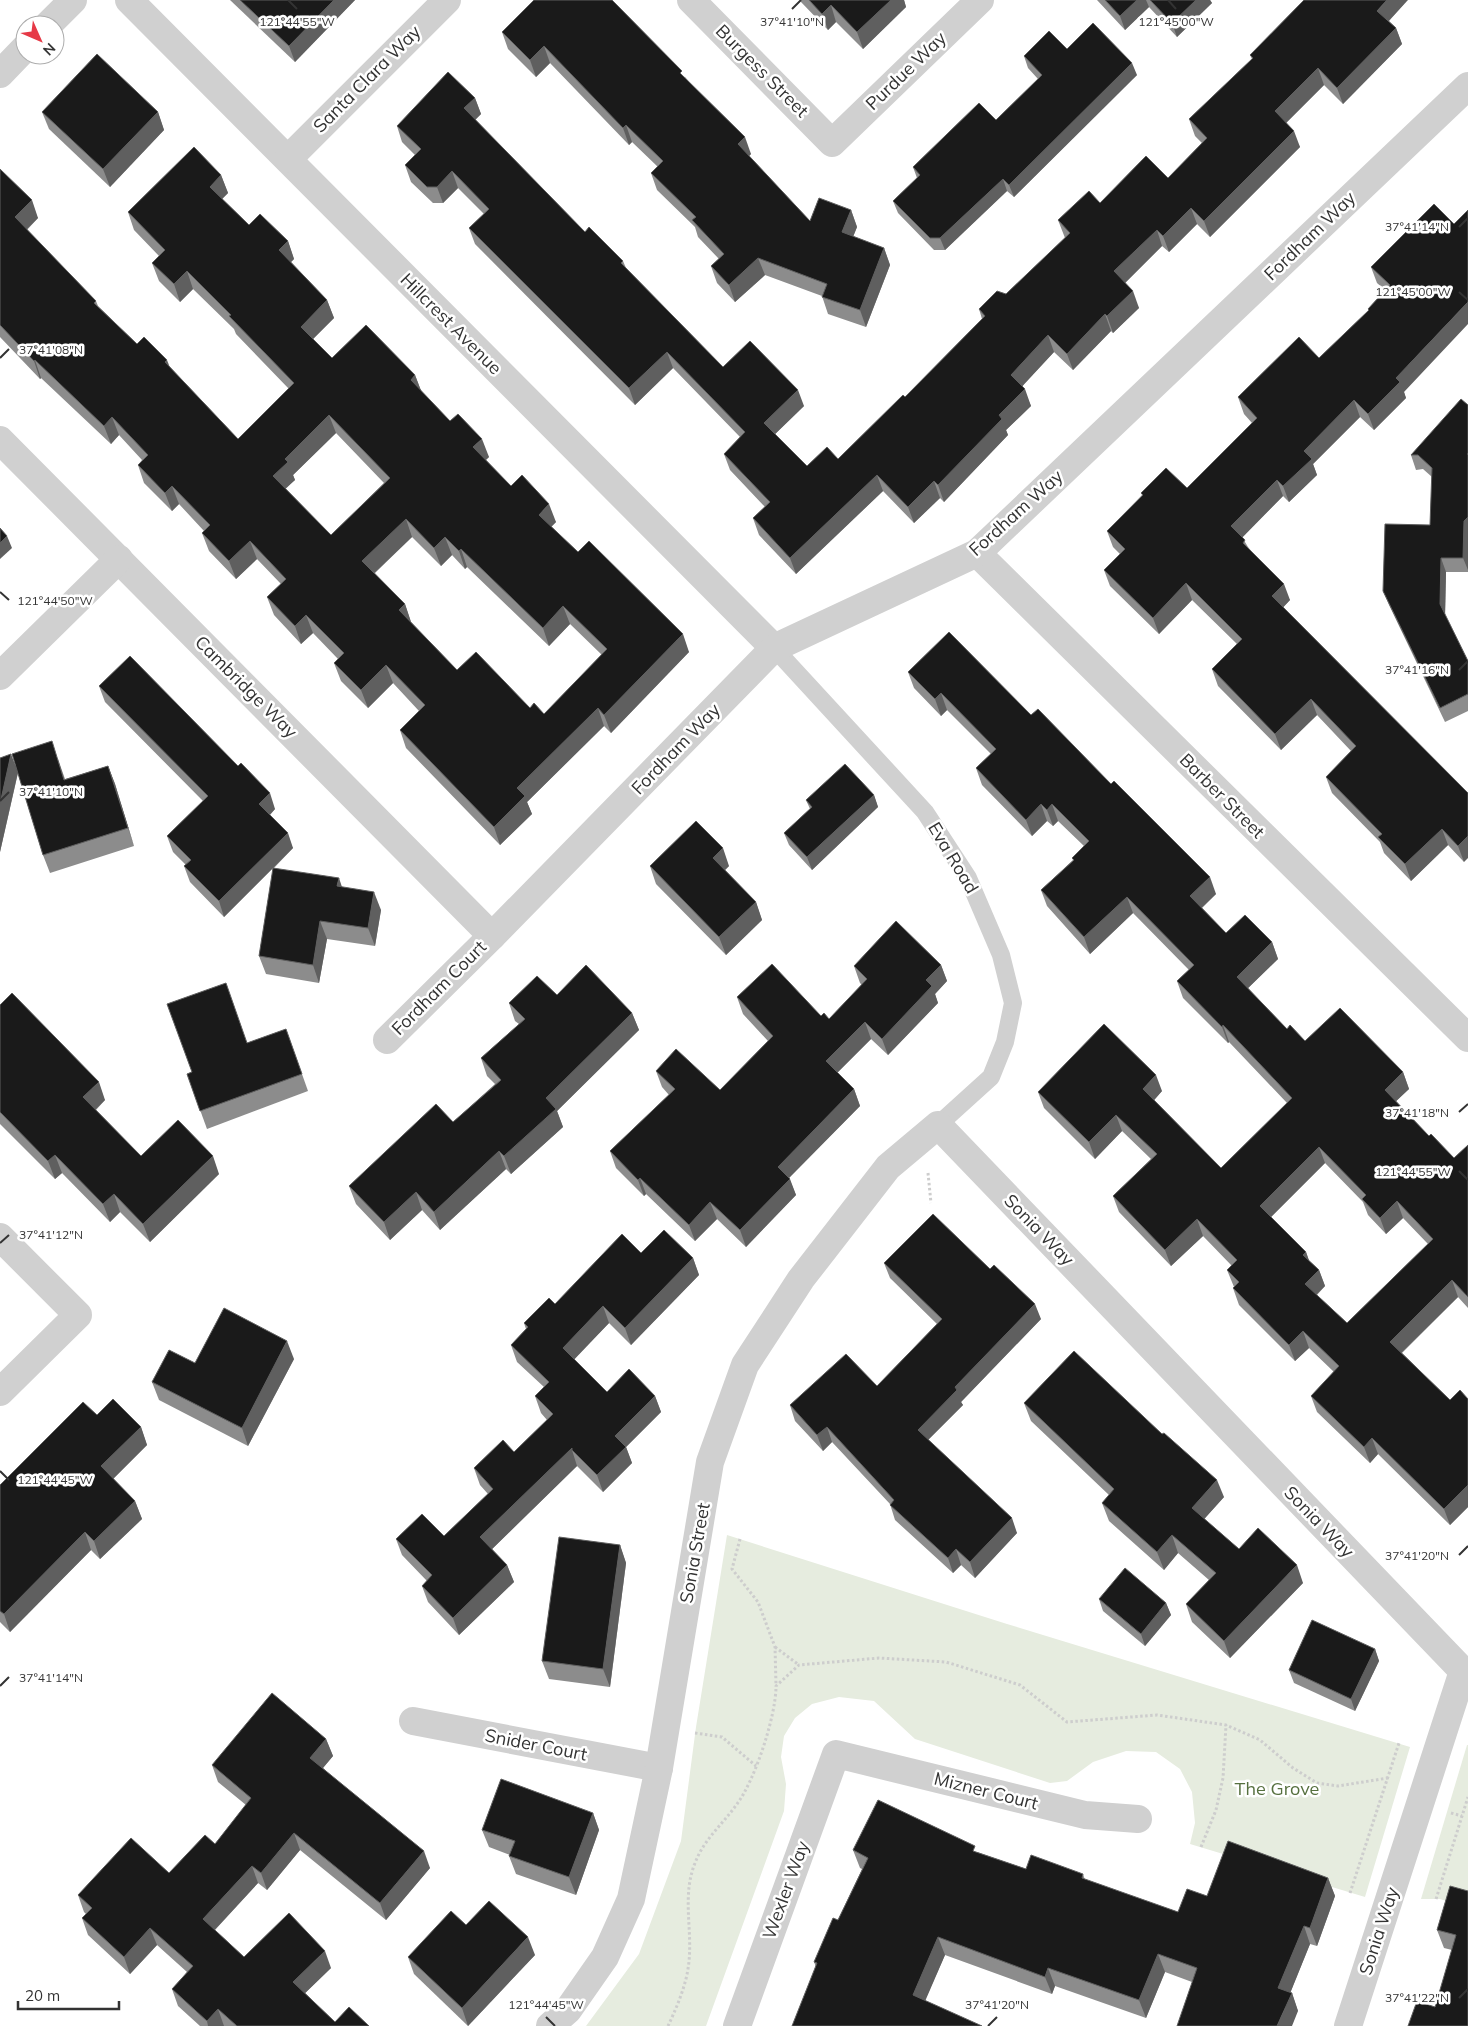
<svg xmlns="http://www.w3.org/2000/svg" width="1468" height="2026" viewBox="0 0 1468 2026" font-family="Mulish,sans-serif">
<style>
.green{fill:#e6ecdf}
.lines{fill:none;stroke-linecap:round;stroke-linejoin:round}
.path{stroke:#cdcdcd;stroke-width:3;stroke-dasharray:2.5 2.5;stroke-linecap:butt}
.lane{stroke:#d0d0d0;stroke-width:18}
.street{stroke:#d0d0d0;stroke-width:28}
.wall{fill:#8c8c8c;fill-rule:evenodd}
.shaded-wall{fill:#5f5f5f}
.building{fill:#1a1a1a;stroke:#5f5f5f;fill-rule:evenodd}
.ticks{fill:none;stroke:#333;stroke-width:2}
.labels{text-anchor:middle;stroke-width:5;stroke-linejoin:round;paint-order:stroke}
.street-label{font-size:18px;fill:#333;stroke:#fff}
.park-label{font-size:18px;fill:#56703f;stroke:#fff}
.ticks-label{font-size:12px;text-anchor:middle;fill:#333;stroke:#fff;stroke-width:5;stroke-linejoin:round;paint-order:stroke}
</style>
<rect width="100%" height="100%" fill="#fff"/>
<!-- green -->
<g class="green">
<polygon points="727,1535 1007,1624 1410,1747 1365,1897 1190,1844 1195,1823 1192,1792 1180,1769 1156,1752 1126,1751 1093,1762 1067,1781 1050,1783 915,1739 874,1701 839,1697 812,1704 795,1718 784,1736 781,1757 786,1784 784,1811 706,2026 586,2026 639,1954 681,1841 696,1727"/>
<polygon points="1467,1745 1468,1745 1468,1908 1440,1899 1421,1899"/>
</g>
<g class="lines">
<!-- path -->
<g class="path">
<polyline points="928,1173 931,1203"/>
<polyline points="740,1539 732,1569 758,1602 775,1647 776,1685"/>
<polyline points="775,1647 799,1665"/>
<polyline points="695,1733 722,1737 756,1766"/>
<polyline points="1451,1813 1462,1816"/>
<polyline points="1201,1847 1216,1810 1223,1778 1226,1725"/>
<polyline points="1350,1893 1399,1743"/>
<polyline points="1436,1899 1468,1797"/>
<path d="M668 2026C676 2009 685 1988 688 1969 694 1933 681 1898 695 1863 704 1839 723 1824 737 1804 755 1780 776 1716 776 1686L799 1665 879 1658 946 1662 1020 1685 1067 1722 1157 1715 1226 1725 1260 1740 1293 1768 1317 1783 1338 1786 1388 1778"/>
</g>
<!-- lane -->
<polyline class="lane" points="774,648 925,812 968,878 1001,955 1013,1003 1005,1042 991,1077 938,1125"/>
<!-- street -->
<g class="street">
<polyline points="129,0 774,648"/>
<polyline points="691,0 832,143 980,0"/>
<polyline points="48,25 73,0"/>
<polyline points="0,74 25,48"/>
<polyline points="288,159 447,0"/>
<polyline points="0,440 492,936"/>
<polyline points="977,553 1468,1038"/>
<polyline points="0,676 119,559"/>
<polyline points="387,1040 492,936 774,648 977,553 1468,86"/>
<polyline points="0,1237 78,1315 0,1392"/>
<polyline points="413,1721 659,1768"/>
<polyline points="550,2026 568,2010 605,1957 631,1899 659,1768 710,1462 745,1365 801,1279 888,1167 938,1125 1463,1671 1348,2026"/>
<polyline points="737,2026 836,1754 1085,1815 1138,1819"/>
</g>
</g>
<!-- wall -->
<g class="wall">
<polygon points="230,0 355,0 295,62"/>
<polygon points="801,0 904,0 906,7 863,49 836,22 828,30 801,2"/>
<polygon points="1097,0 1210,0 1212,3 1177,37 1149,7 1125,30"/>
<polygon points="1404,4 1389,21 1396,28 1402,44 1343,104 1324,85 1286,123 1300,147 1210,237 1197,224 1169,252 1162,246 1125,283 1139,308 1113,333 1111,331 1073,370 1054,352 1022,386 1031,406 1006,430 1008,435 944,502 940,498 914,523 883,491 796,574 759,535 753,518 765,507 730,470 724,454 740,437 673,368 635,405 475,244 469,228 484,214 458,188 443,203 433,203 411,182 405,165 415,155 402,142 397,126 475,98 481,114 475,120 585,232 623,261 626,268 723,367 804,406 775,434 807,466 838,459 905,397 982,319 979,309 1006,294 1065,238 1058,220 1100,203 1168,178 1202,143 1195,136 1189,119 1252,59 1250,55"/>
<polygon points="502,32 685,77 751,154 749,156 810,221 851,210 857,227 853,237 884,248 890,265 866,327 828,314 822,296 765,275 735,302 717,283 711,266 719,259 698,237 695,227 657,190 651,173 658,167 632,142 629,145 550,63 536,77 508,49"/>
<polygon points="1067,49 1137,75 1014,197 1007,191 945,250 934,250 898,213 893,201 917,178 913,167 996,120 1038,79 1028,68 1024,56"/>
<polygon points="42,112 158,112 164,130 110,187 49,129"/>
<path d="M0 169 38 218 27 230 96 301 98 306 137 344 170 367 238 439 289 389 236 334 234 329 193 289 180 302 159 281 152 263 159 256 134 230 128 212 221 175 228 193 222 199 249 225 288 241 294 259 291 262 327 300 334 318 313 339 332 358 415 375 421 391 450 421 489 457 486 460 511 486 556 522 551 527 578 552 689 652 611 733 604 726 527 802 532 814 500 845 406 748 400 730 419 711 393 683 368 708 341 681 334 663 338 659 313 633 301 644 274 615 267 597 281 584 257 559 236 579 209 551 202 533 204 531 179 504 172 511 144 483 138 465 142 460 119 435 111 444 41 378 40 379 0 337ZM336 433 384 483 331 535 285 488 295 480 293 475ZM412 537 441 566 452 555 465 569 467 567 549 646 570 624 602 655 544 714 530 708 457 670 411 622 405 604 375 573Z"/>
<polygon points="1434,204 1404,392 1406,398 1374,430 1360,417 1313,464 1317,475 1289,502 1283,496 1242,537 1248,547 1290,600 1283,607 1468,793 1464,862 1448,845 1411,881 1384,853 1380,842 1332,793 1326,777 1351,751 1317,715 1281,750 1218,686 1212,669 1237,644 1192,600 1159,634 1110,586 1104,570 1120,554 1113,547 1107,531 1142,495 1141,493 1187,488 1252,423 1244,414 1238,397 1319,358 1369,310 1368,309 1385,290 1377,283 1371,267"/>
<polygon points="1468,405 1468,572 1446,572 1445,615 1468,661 1468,711 1445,722 1389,605 1383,591 1430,525 1432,477 1423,469 1416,470 1411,455"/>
<path d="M908 672 1031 715 1216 894 1202 908 1226 933 1272 942 1278 959 1248 988 1287 1029 1305 1041 1403 1072 1409 1089 1396 1101 1429 1136 1454 1158 1468 1145V1308L1458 1297 1402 1353 1450 1400 1468 1399V1507L1450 1525 1378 1454 1370 1463 1317 1412 1311 1396 1334 1372 1309 1348 1295 1361 1239 1305 1233 1288 1234 1287 1227 1270 1232 1266 1203 1236 1171 1266 1119 1212 1113 1196 1151 1159 1122 1131 1095 1159 1044 1108 1038 1092 1162 1091 1154 1100 1221 1168 1287 1103 1229 1042 1228 1043 1183 998 1177 981 1189 970 1133 913 1090 954 1047 906 1041 890 1073 860 1072 858 1084 846 1058 821 1053 826 1047 821 1032 836 982 785 976 768 991 754 947 710 941 716 914 688ZM1325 1163 1363 1202 1368 1215 1386 1234 1403 1218 1428 1244 1347 1323 1317 1295 1325 1286 1319 1270 1309 1261 1306 1252 1271 1217Z"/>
<polygon points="99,686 275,809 270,815 293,848 274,868 342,887 381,910 375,946 327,939 319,983 266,974 259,956 273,868 224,917 190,882 184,866 186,865 173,852 167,836 203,801 105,702"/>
<polygon points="0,758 16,766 58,759 65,779 108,766 115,784 134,846 50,873 43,855 18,773 0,852"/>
<polygon points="874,795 878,807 812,870 789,845 784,833 810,809 806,800"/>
<polygon points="650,866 729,866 725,870 756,902 762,920 726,955 656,884"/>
<polygon points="941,965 947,981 935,994 938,1003 888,1055 871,1039 837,1073 854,1089 860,1106 789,1178 796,1195 746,1247 717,1219 695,1241 646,1194 644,1196 616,1168 610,1151 669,1095 662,1087 656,1071 720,1090 768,1041 743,1014 737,997 821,1016 829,1019 862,985 860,983 854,966"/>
<polygon points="557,995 632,1013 639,1030 557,1111 563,1127 511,1174 506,1169 440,1230 422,1210 390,1240 356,1204 349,1186 453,1122 495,1084 487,1076 481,1058 519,1024 515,1021 509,1003"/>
<polygon points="0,1005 105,1100 96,1110 141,1156 219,1174 150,1242 120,1212 110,1222 62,1173 55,1179 0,1124"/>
<polygon points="286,1029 308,1091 207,1129 187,1074 247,1043"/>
<polygon points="641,1253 693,1258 699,1275 631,1345 609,1323 574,1359 607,1392 655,1396 661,1412 626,1447 632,1463 603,1492 577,1466 492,1549 507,1565 514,1582 459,1635 428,1602 422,1586 427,1581 402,1555 396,1539 444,1536 488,1494 480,1485 474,1468 514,1452 547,1420 541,1413 535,1396 544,1387 517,1362 511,1345 526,1329 524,1323 555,1304"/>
<polygon points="884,1263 1041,1319 961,1402 963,1405 928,1440 1017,1533 975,1578 961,1565 953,1573 895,1520 890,1504 832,1442 823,1451 795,1421 790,1405 877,1386 937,1324 890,1278"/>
<polygon points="294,1359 248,1446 159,1400 152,1382 195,1363"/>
<polygon points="1024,1403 1224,1497 1204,1519 1239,1549 1303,1583 1230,1658 1192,1622 1186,1604 1209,1580 1178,1553 1164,1570 1109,1521 1102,1503 1109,1495 1031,1421"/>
<polygon points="97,1415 141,1427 147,1445 113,1479 135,1501 142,1519 100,1559 91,1550 10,1632 0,1622 0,1485"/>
<polygon points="620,1545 626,1563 610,1687 549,1679 542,1661"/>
<polygon points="1099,1599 1166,1603 1171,1615 1145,1646 1103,1611"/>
<polygon points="1375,1649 1379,1661 1355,1711 1294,1683 1289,1670"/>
<polygon points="326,1739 333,1756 323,1768 430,1868 386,1920 300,1850 267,1890 258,1883 215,1930 244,1957 331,1968 305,1993 335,2022 369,2026 200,2026 178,2006 172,1989 187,1972 157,1945 130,1974 88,1935 82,1918 86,1914 84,1912 78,1895 169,1873 215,1844 246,1805 218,1782 212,1765"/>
<polygon points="593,1813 599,1830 576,1895 516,1874 509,1856 510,1855 489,1847 482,1830"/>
<polygon points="853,1850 977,1852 1026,1869 1083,1874 1085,1880 1178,1912 1207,1896 1328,1878 1335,1896 1317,1946 1310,1944 1290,1993 1292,1993 1298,2011 1192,1982 1165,1972 1146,2018 1055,1986 1052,1994 945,1955 925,2000 816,1967 814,1962 838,1920 862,1869 860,1868"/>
<polygon points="1450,1886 1468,2026 1452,1950 1444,1948 1437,1930"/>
<polygon points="466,1925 535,1955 468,2026 414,1974 408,1957"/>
</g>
<!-- shaded-wall -->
<g class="shaded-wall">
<polygon points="334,0 355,0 295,62 289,46"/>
<polygon points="891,0 904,0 906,7 863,49 857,32"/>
<polygon points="1137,0 1146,0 1149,7 1125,30 1120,16"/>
<polygon points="1196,0 1210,0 1212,3 1177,37 1172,23"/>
<polygon points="1387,0 1408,0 1383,27 1377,11"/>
<polygon points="831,5 836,22 828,30 822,14"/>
<polygon points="1396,28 1402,44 1343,104 1337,88"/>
<polygon points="544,46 550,63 536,77 530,60"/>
<polygon points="1132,63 1137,75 1014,197 1009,185"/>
<polygon points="1318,68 1324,85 1281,128 1275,111"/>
<polygon points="475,98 481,114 470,125 464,108"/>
<polygon points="158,112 164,130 110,187 103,169"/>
<polygon points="626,125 632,142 629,145 623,128"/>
<polygon points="1294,131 1300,147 1210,237 1204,221"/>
<polygon points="745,137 751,154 744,161 738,144"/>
<polygon points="452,171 458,188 443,203 437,187"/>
<polygon points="221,175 228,193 216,205 210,187"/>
<polygon points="1003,179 1007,191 945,250 940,238"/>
<polygon points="32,200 38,218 21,235 15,217"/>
<polygon points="1191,208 1197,224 1169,252 1163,236"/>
<polygon points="851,210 857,227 848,249 842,232"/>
<polygon points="1157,230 1162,246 1120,288 1114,271"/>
<polygon points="288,241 294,259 285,268 279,250"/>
<polygon points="884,248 890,265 866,327 860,310"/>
<polygon points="758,258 765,275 735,302 729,285"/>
<polygon points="187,271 193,289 180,302 174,284"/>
<polygon points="1133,291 1139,308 1113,333 1107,316"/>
<polygon points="327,300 334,318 307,345 301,327"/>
<polygon points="1468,302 1468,324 1404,392 1406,398 1374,430 1368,414 1396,378"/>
<polygon points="1105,314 1111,331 1073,370 1067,354"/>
<polygon points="1048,335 1054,352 1017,392 1011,375"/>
<polygon points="667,352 673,368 635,405 629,388"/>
<polygon points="35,360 41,378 40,379 34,361"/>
<polygon points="167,360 174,378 165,362"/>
<polygon points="415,375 422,393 411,380"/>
<polygon points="1025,389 1031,406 1006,430 1008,435 944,502 938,485 999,415"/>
<polygon points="798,390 804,406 770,439 764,423"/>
<polygon points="1354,400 1360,417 1313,464 1317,475 1289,502 1283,486 1304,451"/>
<polygon points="329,415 336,433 293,475 295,480 280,494 273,476 285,459"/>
<polygon points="112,417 119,435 111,444 104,426"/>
<polygon points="482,439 489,457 480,465 473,447"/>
<polygon points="877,475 883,491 796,574 790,558"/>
<polygon points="1277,480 1283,496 1237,543 1231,526"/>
<polygon points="934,481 940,498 914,523 908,507"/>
<polygon points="172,486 179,504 172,511 165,493"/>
<polygon points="549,504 556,522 545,533 539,515"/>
<polygon points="1468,517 1468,570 1463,558 1464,521"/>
<polygon points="406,519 412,537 369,578 362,561"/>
<polygon points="7,536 12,548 0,559 0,543"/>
<polygon points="445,537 452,555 441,566 434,548"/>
<polygon points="250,541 257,559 236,579 229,561"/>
<polygon points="461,549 467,567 465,569 459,551"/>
<polygon points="1441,558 1446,572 1445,618 1440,604"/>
<polygon points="1186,583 1192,600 1159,634 1153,618"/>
<polygon points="1284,584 1290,600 1278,613 1272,596"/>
<polygon points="405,604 411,622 399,610"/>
<polygon points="563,606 570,624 549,646 543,628"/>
<polygon points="306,615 313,633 301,644 295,626"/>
<polygon points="683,634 689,652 611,733 604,715"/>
<polygon points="386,665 393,683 368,708 361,690"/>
<polygon points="941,693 947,710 941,716 935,699"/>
<polygon points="1311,699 1317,715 1281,750 1275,734"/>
<polygon points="598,708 604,726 527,802 532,814 500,845 494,827 517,788"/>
<polygon points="11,754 18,772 0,852 0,804"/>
<polygon points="108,766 115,784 134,846 128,828"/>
<polygon points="270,793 275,809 265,820 259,804"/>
<polygon points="874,795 878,807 812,870 807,857"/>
<polygon points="1041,804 1047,821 1032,836 1026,820"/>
<polygon points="1052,804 1058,821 1053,826 1047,810"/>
<polygon points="1442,829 1448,845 1411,881 1405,864"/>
<polygon points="288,833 293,848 224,917 219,901"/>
<polygon points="1468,836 1468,858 1464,862 1458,846"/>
<polygon points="723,848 729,866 719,876 713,858"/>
<polygon points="1210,877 1216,894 1196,913 1190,896"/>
<polygon points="339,878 345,896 337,886"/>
<polygon points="374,892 381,910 375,946 368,928"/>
<polygon points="1127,897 1133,913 1090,954 1084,937"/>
<polygon points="756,902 762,920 726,955 719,937"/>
<polygon points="320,921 327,939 319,983 313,965"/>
<polygon points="1272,942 1278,959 1243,993 1237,977"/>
<polygon points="941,965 947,981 935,994 938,1003 888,1055 882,1039 926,980"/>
<polygon points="632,1013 639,1030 557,1111 563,1127 511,1174 504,1156 546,1098"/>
<polygon points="865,1022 871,1039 832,1078 826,1061"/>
<polygon points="1223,1025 1229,1042 1228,1043 1222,1027"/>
<polygon points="1403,1072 1409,1089 1391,1106 1385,1090"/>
<polygon points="1156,1075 1162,1091 1149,1106 1143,1089"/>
<polygon points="99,1082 105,1100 90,1115 83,1097"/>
<polygon points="854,1089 860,1106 784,1183 778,1167"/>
<polygon points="1116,1115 1122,1131 1095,1159 1089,1142"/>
<polygon points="1319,1147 1325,1163 1266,1222 1260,1206"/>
<polygon points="499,1151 506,1169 440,1230 434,1212"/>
<polygon points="55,1155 62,1173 55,1179 48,1161"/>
<polygon points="213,1156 219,1174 150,1242 143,1224"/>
<polygon points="640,1178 646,1194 644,1196 638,1180"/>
<polygon points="790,1179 796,1195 746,1247 740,1230"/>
<polygon points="416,1192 422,1210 390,1240 384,1222"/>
<polygon points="114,1194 120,1212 110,1222 103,1204"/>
<polygon points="1397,1201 1403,1218 1386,1234 1380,1218"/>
<polygon points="710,1202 717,1219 695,1241 689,1225"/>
<polygon points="1197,1219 1203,1236 1171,1266 1165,1250"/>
<polygon points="1306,1252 1312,1269 1303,1255"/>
<polygon points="693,1258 699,1275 631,1345 625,1328"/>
<polygon points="1319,1270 1325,1286 1311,1300 1305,1284"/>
<polygon points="1452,1280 1458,1297 1396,1358 1390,1342"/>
<polygon points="1035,1304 1041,1319 961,1402 963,1405 923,1445 918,1430 955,1387"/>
<polygon points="603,1306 609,1323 569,1365 563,1348"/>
<polygon points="1303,1331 1309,1348 1295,1361 1289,1345"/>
<polygon points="287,1341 294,1359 248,1446 242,1428"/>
<polygon points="655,1396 661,1412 626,1447 632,1463 603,1492 597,1475 615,1436"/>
<polygon points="141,1427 147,1445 108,1484 101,1466"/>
<polygon points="827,1427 832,1442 823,1451 817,1435"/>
<polygon points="1372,1438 1378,1454 1370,1463 1364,1447"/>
<polygon points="572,1448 572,1450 577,1466 487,1554 480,1537"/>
<polygon points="1217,1480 1224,1497 1198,1526 1192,1508"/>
<polygon points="1468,1485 1468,1507 1450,1525 1444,1509"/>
<polygon points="135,1501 142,1519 100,1559 94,1541"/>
<polygon points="1012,1518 1017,1533 975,1578 970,1562"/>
<polygon points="85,1532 91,1550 10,1632 4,1614"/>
<polygon points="1172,1535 1178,1553 1164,1570 1157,1552"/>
<polygon points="620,1545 626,1563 610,1687 603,1669"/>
<polygon points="956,1549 961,1565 953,1573 948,1558"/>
<polygon points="507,1565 514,1582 459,1635 453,1618"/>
<polygon points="1297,1565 1303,1583 1230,1658 1224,1641"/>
<polygon points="1166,1603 1171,1615 1145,1646 1141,1634"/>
<polygon points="1375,1649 1379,1661 1355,1711 1351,1699"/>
<polygon points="326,1739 333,1756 317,1775 310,1758"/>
<polygon points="593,1813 599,1830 576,1895 569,1877"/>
<polygon points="294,1833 300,1850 267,1890 261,1873"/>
<polygon points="424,1851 430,1868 386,1920 380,1903"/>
<polygon points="252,1866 258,1883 209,1936 203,1919"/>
<polygon points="1328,1878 1335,1896 1317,1946 1310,1928"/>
<polygon points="1304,1926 1310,1944 1285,2006 1278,1988"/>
<polygon points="150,1928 157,1945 130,1974 124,1957"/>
<polygon points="528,1937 535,1955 468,2026 462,2008"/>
<polygon points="938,1937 945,1955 920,2013 913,1995"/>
<polygon points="325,1951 331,1968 299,1999 293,1982"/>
<polygon points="1158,1954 1165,1972 1146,2018 1139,2000"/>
<polygon points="1048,1968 1055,1986 1052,1994 1045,1977"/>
<polygon points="1292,1993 1298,2011 1292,2026 1277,2026"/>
<polygon points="218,2009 224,2026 208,2026 207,2021"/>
</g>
<!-- building -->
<g class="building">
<polygon points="240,0 334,0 289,46"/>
<polygon points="534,0 612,0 682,71 680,73 745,137 738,144 810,221 819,198 851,210 842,232 884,248 860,310 822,297 827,284 758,258 729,285 711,266 724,254 692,220 696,217 651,173 663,161 626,125 623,128 544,46 530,60 502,32"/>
<polygon points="809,0 891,0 857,32 831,5 822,14"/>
<polygon points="1105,0 1137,0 1120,16"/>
<polygon points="1150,0 1196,0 1172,23"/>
<polygon points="1304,0 1387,0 1377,11 1396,28 1337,88 1318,68 1275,111 1294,131 1204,221 1191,208 1163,236 1157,230 1114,271 1133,291 1107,316 1105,314 1067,354 1048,335 1011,375 1025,389 999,415 1002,419 938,485 934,481 908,507 877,475 790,558 753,518 770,502 724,454 745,432 667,352 629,388 469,228 489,209 452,171 437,187 427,187 405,165 421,149 397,126 448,72 475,98 464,108 585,232 589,227 623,261 621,263 723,367 750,341 798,390 764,423 807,466 827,447 838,459 903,395 905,397 985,316 979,309 997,291 1006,294 1070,233 1058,220 1089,191 1100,203 1146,156 1168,178 1207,138 1189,119 1253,58 1250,55"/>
<polygon points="1093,23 1132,63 1009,185 1003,179 940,238 930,238 893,201 920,175 913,167 979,103 996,120 1042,75 1024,56 1049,31 1067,49"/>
<polygon points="97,54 158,112 103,169 42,112"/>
<path d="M194 147 221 175 210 187 249 225 260 214 288 241 279 250 327 300 301 327 332 358 366 325 415 375 411 380 450 421 458 414 482 439 473 447 511 486 522 475 549 504 539 515 578 552 589 541 683 634 604 715 598 708 517 788 525 796 494 827 400 730 425 705 386 665 361 690 334 663 344 653 306 615 295 626 267 597 286 579 250 541 229 561 202 533 210 525 172 486 165 493 138 465 148 455 112 417 104 426 35 360 34 361 0 325V169L32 200 15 217 96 301 94 303 137 344 144 337 167 360 165 362 238 439 294 383 229 316 231 315 187 271 174 284 152 263 165 250 128 212ZM329 415 390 478 331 535 273 476 288 462 285 459ZM406 519 434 548 445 537 459 551 461 549 543 628 563 606 607 649 544 714 534 703 530 708 476 652 457 670 399 610 405 604 362 561Z"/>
<polygon points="1434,204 1454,224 1468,210 1468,302 1396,378 1400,382 1368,414 1354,400 1304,451 1312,459 1283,486 1277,480 1231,526 1245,540 1243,543 1284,584 1272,596 1468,793 1468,836 1458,846 1442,829 1405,864 1378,837 1382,834 1326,777 1356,746 1311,699 1275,734 1212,669 1242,639 1186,583 1153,618 1104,570 1125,549 1107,531 1143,495 1141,493 1166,468 1187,488 1257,418 1238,397 1299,337 1319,358 1369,310 1368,309 1390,285 1371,267"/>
<polygon points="1461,399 1468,405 1468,454 1467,454 1468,454 1468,517 1464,521 1463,558 1441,558 1440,604 1468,661 1468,694 1440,708 1383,591 1385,524 1430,525 1432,468 1418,455 1411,455"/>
<polygon points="0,528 7,536 0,543"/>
<path d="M949 632 1031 715 1038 709 1111 784 1114 781 1210 877 1190 896 1226 933 1245 915 1272 942 1237 977 1287 1029 1290 1025 1305 1041 1340 1008 1403 1072 1385 1090 1429 1136 1431 1134 1454 1158 1468 1145V1297L1452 1280 1390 1342 1450 1400 1460 1390 1468 1399V1485L1444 1509 1372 1438 1364 1447 1311 1396 1339 1366 1303 1331 1289 1345 1233 1288 1239 1282 1227 1270 1237 1260 1197 1219 1165 1250 1113 1196 1157 1154 1116 1115 1089 1142 1038 1092 1104 1024 1156 1075 1143 1089 1221 1168 1292 1098 1223 1025 1222 1027 1177 981 1194 965 1127 897 1084 937 1041 890 1074 860 1072 858 1089 841 1052 804 1047 810 1041 804 1026 820 976 768 996 749 941 693 935 699 908 672ZM1319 1147 1366 1195 1362 1199 1380 1218 1397 1201 1433 1239 1347 1323 1305 1284 1319 1270 1303 1255 1306 1252 1260 1206Z"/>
<polygon points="130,656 238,766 241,763 270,793 259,804 288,833 219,901 184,866 191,860 167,836 208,796 99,686"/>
<polygon points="52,741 64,780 108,766 128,828 43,855 12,754"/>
<polygon points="11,754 0,804 0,758"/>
<polygon points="845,764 874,795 807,857 784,833 812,807 806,800"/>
<polygon points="696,821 723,848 713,858 756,902 719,937 650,866"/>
<polygon points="273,868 339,878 337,886 374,892 368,928 320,921 313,965 259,956"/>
<polygon points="896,921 941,965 926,980 932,986 882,1039 865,1022 826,1061 854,1089 778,1167 790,1179 740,1230 710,1202 689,1225 640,1178 638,1180 610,1151 675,1089 656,1071 676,1049 720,1090 773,1036 737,997 772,964 821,1016 824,1013 829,1019 867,979 854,966"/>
<polygon points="586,965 632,1013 546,1098 556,1109 504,1156 499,1151 434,1212 416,1192 384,1222 349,1186 436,1104 453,1122 501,1080 481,1058 525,1019 509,1003 537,976 557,995"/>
<polygon points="226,983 247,1043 286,1029 302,1074 200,1111 187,1074 192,1072 167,1004"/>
<polygon points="12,993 99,1082 83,1097 141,1156 178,1120 213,1156 143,1224 114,1194 103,1204 55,1155 48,1161 0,1112 0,1005"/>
<polygon points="933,1214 990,1269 994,1265 1035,1304 955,1387 957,1390 918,1430 1012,1518 970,1562 956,1549 948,1558 890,1505 894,1500 827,1427 817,1435 790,1405 846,1354 877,1386 942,1319 884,1263"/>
<polygon points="664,1230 693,1258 625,1328 603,1306 563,1348 607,1392 629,1369 655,1396 615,1436 626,1447 597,1475 572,1450 572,1448 480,1537 507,1565 453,1618 422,1586 432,1575 396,1539 422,1514 444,1536 493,1489 474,1468 503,1440 514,1452 553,1414 535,1396 549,1382 511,1345 528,1327 524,1323 549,1298 555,1304 622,1234 641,1253"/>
<polygon points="224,1308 287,1341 242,1428 152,1382 169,1350 195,1363"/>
<polygon points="1074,1351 1162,1434 1164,1433 1217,1480 1192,1508 1239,1549 1258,1528 1297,1565 1224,1641 1186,1604 1216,1573 1172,1535 1157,1552 1102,1503 1114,1489 1024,1403"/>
<polygon points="113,1399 141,1427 101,1466 135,1501 94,1541 85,1532 4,1614 0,1611 0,1485 83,1402 97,1415"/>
<polygon points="559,1537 620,1545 603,1669 542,1661"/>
<polygon points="1125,1568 1166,1603 1141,1634 1099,1599"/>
<polygon points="1312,1620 1375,1649 1351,1699 1289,1670"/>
<polygon points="272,1693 326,1739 310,1758 424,1851 380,1903 294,1833 261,1873 252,1866 203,1919 244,1957 289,1913 325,1951 293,1982 335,2022 349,2007 369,2026 237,2026 218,2009 207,2021 172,1989 193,1966 150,1928 124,1957 82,1918 92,1908 78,1895 131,1838 169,1873 205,1835 215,1844 251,1798 212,1765"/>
<polygon points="501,1779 593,1813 569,1877 509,1856 515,1841 482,1830"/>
<polygon points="878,1800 975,1846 973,1851 1026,1869 1031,1855 1083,1874 1082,1878 1178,1912 1187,1889 1207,1896 1228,1841 1328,1878 1310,1928 1304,1926 1278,1988 1292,1993 1277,2026 1177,2026 1197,1968 1158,1954 1139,2000 1048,1968 1045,1977 938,1937 913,1995 982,2026 792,2026 817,1963 814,1962 833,1918 838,1920 868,1858 853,1850"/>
<polygon points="1450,1886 1468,1891 1468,2026 1408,2026 1417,2001 1435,2007 1456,1935 1437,1930"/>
<polygon points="489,1901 528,1937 462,2008 408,1957 451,1911 466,1925"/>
</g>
<!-- ticks -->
<path class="ticks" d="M288 0 297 9M1168 0 1176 9M792 9 801 0M1459 227 1468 218M1459 292 1468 300M0 358 9 349M0 592 9 600M1459 670 1468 661M0 801 9 792M1459 1112 1468 1104M1459 1171 1468 1180M0 1243 9 1235M0 1471 9 1480M1459 1555 1468 1546M0 1686 9 1677M1459 1998 1468 1989M546 2017 555 2026M988 2026 997 2017"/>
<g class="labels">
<!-- street labels -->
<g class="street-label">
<text transform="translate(762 71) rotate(45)" y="6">Burgess Street</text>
<text transform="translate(906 71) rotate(-44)" y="6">Purdue Way</text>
<text transform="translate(367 79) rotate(-45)" y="6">Santa Clara Way</text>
<text transform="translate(1310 236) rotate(-44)" y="6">Fordham Way</text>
<text transform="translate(451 324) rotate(45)" y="6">Hillcrest Avenue</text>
<text transform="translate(1016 513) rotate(-42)" y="6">Fordham Way</text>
<text transform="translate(246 687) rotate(45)" y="6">Cambridge Way</text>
<text transform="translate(676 749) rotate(-46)" y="6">Fordham Way</text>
<text transform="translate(1222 796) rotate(45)" y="6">Barber Street</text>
<text transform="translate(953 858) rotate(59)" y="6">Eva Road</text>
<text transform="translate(439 988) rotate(-45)" y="6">Fordham Court</text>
<text transform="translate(1039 1230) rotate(46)" y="6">Sonia Way</text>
<text transform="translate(1319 1522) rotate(46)" y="6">Sonia Way</text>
<text transform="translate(695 1553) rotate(-80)" y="6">Sonia Street</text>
<text transform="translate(536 1745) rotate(11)" y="6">Snider Court</text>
<text transform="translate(986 1791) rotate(14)" y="6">Mizner Court</text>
<text transform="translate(786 1890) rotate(-70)" y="6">Wexler Way</text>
<text transform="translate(1379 1931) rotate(-72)" y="6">Sonia Way</text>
</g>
<!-- park labels -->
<g class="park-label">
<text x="1277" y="1795">The Grove</text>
</g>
</g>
<g class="ticks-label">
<text x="297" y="26">121°44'55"W</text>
<text x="792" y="26">37°41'10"N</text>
<text x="1176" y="26">121°45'00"W</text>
<text x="1417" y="231">37°41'14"N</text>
<text x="1413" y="296">121°45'00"W</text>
<text x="51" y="354">37°41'08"N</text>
<text x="55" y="605">121°44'50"W</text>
<text x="1417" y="674">37°41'16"N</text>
<text x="51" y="796">37°41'10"N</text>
<text x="1417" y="1117">37°41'18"N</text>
<text x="1413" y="1176">121°44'55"W</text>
<text x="51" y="1239">37°41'12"N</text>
<text x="55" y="1484">121°44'45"W</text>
<text x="1417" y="1560">37°41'20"N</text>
<text x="51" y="1682">37°41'14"N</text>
<text x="1417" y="2002">37°41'22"N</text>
<text x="546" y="2009">121°44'45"W</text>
<text x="997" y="2009">37°41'20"N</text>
</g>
<!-- north arrow -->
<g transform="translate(40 40) rotate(135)"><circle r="24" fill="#ffffff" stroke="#adadad"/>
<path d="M0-4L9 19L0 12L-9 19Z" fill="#e63946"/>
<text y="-8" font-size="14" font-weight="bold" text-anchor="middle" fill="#333333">N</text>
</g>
<!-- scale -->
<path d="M18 2001v8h101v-8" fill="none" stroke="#333333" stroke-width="2.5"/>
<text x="25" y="2001" font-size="15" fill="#333333" stroke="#ffffff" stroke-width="4" paint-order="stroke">20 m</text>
</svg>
